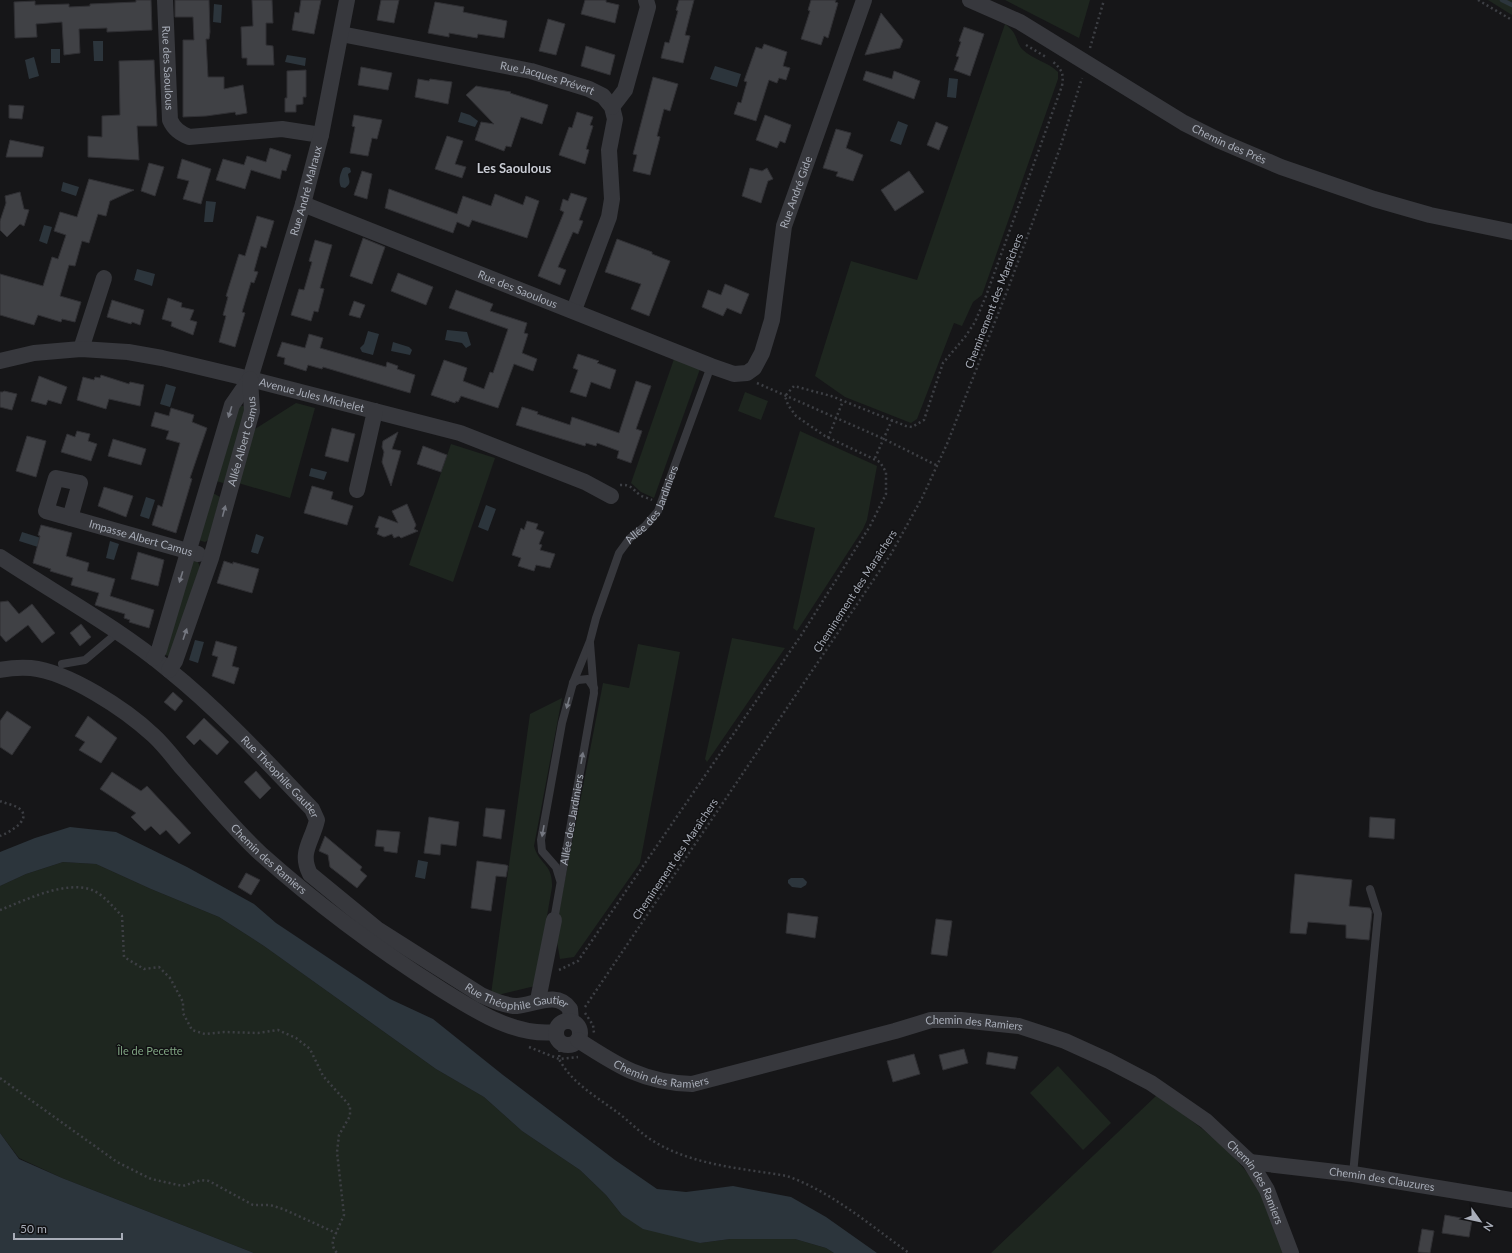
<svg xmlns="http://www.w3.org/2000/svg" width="1512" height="1253" viewBox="0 0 1512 1253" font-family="Lato,sans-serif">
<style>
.green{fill:#1e261f}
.water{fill:#2c353c}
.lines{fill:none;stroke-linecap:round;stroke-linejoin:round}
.stream{stroke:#2c353c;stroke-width:4.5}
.building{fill:#404145;stroke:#303034}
.path{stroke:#3d3f44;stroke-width:2.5;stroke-dasharray:2 3;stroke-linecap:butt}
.service{stroke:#37383d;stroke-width:8}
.minor{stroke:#37383d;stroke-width:16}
.oneway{fill:#757881}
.labels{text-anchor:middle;stroke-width:3;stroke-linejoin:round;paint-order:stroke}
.street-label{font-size:11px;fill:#a8adb8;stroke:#111113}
.park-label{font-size:11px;fill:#7fa381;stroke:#111113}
.quarter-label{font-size:13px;font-weight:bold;fill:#c9ccd4;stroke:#111113}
</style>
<rect width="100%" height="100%" fill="#161618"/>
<!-- green -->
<g class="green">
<polygon points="1005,0 1090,0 1079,38"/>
<polygon points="1488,0 1512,0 1512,15"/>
<path d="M1005 24C1019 34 1015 42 1023 50 1032 59 1048 62 1058 72V79L982 295 973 302 962 326 954 323 917 419 911 423 845 397 815 376 851 261 917 280Z"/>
<polygon points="674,359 700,369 654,498 641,492 631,483"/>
<polygon points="745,392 768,401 761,420 738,411"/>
<polygon points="296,403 315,408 290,498 238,483 255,429"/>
<polygon points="239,405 246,407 225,482 223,483 216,481"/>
<polygon points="800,431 877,466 867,520 863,529 797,631 793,628 815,528 774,517"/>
<polygon points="451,444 495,458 453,582 409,565"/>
<polygon points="213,493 220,497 209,539 205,542 198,540"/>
<polygon points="192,561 198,562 200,567 170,656 164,655"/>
<polygon points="732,638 785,648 707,762 705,759"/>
<polygon points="638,644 680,652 640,863 574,957 560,959 555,931 603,683 629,688"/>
<path d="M562 698 534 846C539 865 553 863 552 887L535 986 494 996 491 994 530 714Z"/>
<polygon points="63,862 96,864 151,889 219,917 264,946 436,1069 484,1097 522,1131 580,1170 606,1195 622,1215 700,1243 730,1239 795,1239 826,1248 834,1253 254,1253 62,1178 19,1158 0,1133 0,886 26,874"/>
<polygon points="1058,1066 1111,1123 1083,1150 1030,1093"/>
<path d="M1157 1095C1195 1123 1237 1151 1261 1193 1272 1211 1277 1234 1285 1253H991Z"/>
</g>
<!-- water -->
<g class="water">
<polygon points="214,4 222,5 221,23 213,22"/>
<polygon points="93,41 103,41 103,61 94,61"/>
<rect x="51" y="49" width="9" height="14"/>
<polygon points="287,55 306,58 305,66 285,62"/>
<polygon points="34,57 39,76 29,79 25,60"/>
<polygon points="715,66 741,74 737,87 710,79"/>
<polygon points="949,78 958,79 956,98 947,97"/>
<polygon points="461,112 470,115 478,121 475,127 458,122"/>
<polygon points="898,121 908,125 901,145 890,141"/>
<path d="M346 167 350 168 351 172 348 174C349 181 352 183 345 188L341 187C338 181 340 174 343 168Z"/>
<polygon points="63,182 79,187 76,196 61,191"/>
<polygon points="206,201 216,202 213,222 204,222"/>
<polygon points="44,225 52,227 47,244 39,241"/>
<polygon points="137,269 155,274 152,286 134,280"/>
<polygon points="447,330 467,332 471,345 466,348 462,343 445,340"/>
<polygon points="368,331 379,334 373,355 362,352 360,348 364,344"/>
<polygon points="393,342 409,347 412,350 410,355 391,351"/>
<polygon points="166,384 176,387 170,407 160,404"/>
<polygon points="311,468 327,472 324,480 309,476"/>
<polygon points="146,497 155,500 149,519 140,516"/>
<polygon points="486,505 496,509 488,531 478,527"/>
<polygon points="22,532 41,538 38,547 19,541"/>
<polygon points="256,534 264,537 258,554 251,552"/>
<polygon points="110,541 119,544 114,560 106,558"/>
<polygon points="195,640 204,642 198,663 189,660"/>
<polygon points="70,827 116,832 187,867 254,904 276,923 390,999 433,1019 503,1075 615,1160 657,1189 686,1192 733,1186 791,1197 826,1217 877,1253 834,1253 826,1248 795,1239 730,1239 700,1243 643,1229 622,1215 606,1195 580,1170 522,1131 484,1097 436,1069 264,946 219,917 151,889 96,864 63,862 26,874 0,886 0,852 35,838"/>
<polygon points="418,860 428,862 425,879 415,877"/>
<polygon points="791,878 803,878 807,882 806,885 801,888 792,887 788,883 788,880"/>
<polygon points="0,1133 19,1159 62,1178 254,1253 0,1253"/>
</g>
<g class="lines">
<!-- stream -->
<polyline class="stream" points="1502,0 1512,5"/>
</g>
<!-- building -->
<g class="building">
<polygon points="136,0 151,0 152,30 107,32 107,28 79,29 80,53 64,55 62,22 36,24 37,37 15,38 14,2 35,1 35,5 69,4 69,7 90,6 90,4 136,2"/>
<polygon points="175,0 209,0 210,32 209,39 206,39 208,77 224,77 224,89 243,85 247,113 236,115 235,112 206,116 183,117 183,40 194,40 193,17 175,17"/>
<polygon points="252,0 272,0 273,23 266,23 266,45 273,46 274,65 247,65 247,58 242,58 241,27 253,26"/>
<polygon points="301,0 321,0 314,34 292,30 295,12 299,13"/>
<polygon points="381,0 399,0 394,23 377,20"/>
<polygon points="585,0 606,0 606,2 619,5 615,23 581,14"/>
<polygon points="679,0 694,0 685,35 690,36 683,63 661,58 665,42 669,43 678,11 676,10"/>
<polygon points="811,0 836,0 835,2 838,3 828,38 824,36 821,45 801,39 810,11 808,10"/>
<polygon points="435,2 464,7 463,12 507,21 504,38 478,34 477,38 449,33 449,37 428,33"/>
<polygon points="881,13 903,40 900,48 865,55"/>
<polygon points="548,19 565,24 556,55 539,51"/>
<polygon points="964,27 984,34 970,76 954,70 959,57 956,56 961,42 959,41"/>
<polygon points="764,44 787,52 783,66 790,68 786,80 779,78 777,83 769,80 756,121 734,114 738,102 741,103 747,82 744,81 756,47 762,49"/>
<polygon points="586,46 615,55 610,75 581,66"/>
<polygon points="154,60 157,126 137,126 139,160 88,157 88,136 102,137 102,116 120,115 119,61"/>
<polygon points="361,67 392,73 388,90 358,85"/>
<polygon points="306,70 306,97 303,97 303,104 296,105 296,112 285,112 285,98 287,98 287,71"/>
<polygon points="866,71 892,79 894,71 920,81 914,99 863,80"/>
<polygon points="653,77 678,84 670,111 664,109 657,136 660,137 650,175 633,171 637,155 633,154"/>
<polygon points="418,79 429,81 430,79 452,82 448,104 415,97"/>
<polygon points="476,86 511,92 510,93 548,105 542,124 521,117 511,147 506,146 504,151 475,140 481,122 494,124 466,95"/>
<polygon points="9,105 24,106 22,119 9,118"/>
<polygon points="577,112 593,117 590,125 593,126 586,149 589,150 585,164 559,155 569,127 572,128"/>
<polygon points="354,115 382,120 377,139 372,138 368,156 350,153 355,127 352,126"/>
<polygon points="765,115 791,125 785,143 780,141 777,148 756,140"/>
<polygon points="936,122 948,127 939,150 927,145"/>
<polygon points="836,129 851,133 846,148 863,155 853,181 836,176 838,172 823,168"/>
<polygon points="447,136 463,141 455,164 466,167 462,178 435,169"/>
<polygon points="10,140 44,147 42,157 6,157"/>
<polygon points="270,148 291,155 286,171 282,170 280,179 251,170 245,189 216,180 223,159 244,165 247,156 266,162"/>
<polygon points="182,159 211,169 201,204 183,199 189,181 177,178"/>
<polygon points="149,163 164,167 155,196 141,191"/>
<polygon points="750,168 762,171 767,168 773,179 768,181 761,203 742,196"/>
<polygon points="362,171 372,174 367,199 354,195"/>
<polygon points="909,171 924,192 895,211 881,190"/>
<polygon points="89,179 134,190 110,201 106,216 98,214 89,243 82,241 75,266 69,265 60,296 81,302 75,322 62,319 61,322 38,315 34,325 0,315 0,274 43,286 52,257 58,259 66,235 54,231 60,212 77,217"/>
<polygon points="389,189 457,214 463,196 491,206 495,194 523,205 526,196 539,201 527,238 472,220 469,227 457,222 453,233 385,208"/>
<polygon points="20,192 24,209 29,210 24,226 20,224 7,237 0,230 0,221 6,203 5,196"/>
<polygon points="571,193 587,198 579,220 583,221 578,234 573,232 558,267 566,270 560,285 538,276 564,212 560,210 563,199 568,201"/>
<polygon points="257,216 274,221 266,248 261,246 254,271 258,272 254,283 251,282 242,312 245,313 235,347 219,342 226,316 223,315 228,297 226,296 239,254 245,256"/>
<polygon points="363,238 385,247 372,284 350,276"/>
<polygon points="617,239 652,252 652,254 670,261 649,316 631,309 641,284 605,272"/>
<polygon points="315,240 332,245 320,288 324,289 318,312 314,311 311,321 291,315 299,289 304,290 312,262 309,261"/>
<polygon points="398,273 433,287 426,305 391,291"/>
<polygon points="725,284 749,294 741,314 727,308 723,316 702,307 708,290 721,295"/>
<polygon points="456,290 493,304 490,311 527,323 524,333 528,334 522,353 537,359 533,371 514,364 498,408 461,396 458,402 456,401 455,403 431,395 444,360 467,368 463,381 484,389 490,372 493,373 508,329 449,308"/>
<polygon points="168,298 182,303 181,307 194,310 190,320 197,322 193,335 171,326 172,322 162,319"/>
<polygon points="112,300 144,310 140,325 132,322 131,324 107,317"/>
<polygon points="354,301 365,305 360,318 349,315"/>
<polygon points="309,334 323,338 320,348 386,367 387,362 398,366 397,369 415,375 410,393 323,367 322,369 308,365 306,371 284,364 285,358 277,356 282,342 305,348"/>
<polygon points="578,354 599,361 597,363 616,370 610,389 591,382 586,397 570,392 578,370 573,368"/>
<polygon points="101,375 129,384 130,382 144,385 140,406 109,399 106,409 77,400 83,377 94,380 95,377 100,378"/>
<polygon points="39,376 67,387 61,404 48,400 46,405 31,401"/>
<polygon points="636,381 651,386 636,429 642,431 631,463 617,458 619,451 597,443 596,446 586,443 585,446 516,425 522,407 538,412 537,414 570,425 572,417 619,433"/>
<polygon points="4,391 17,394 12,410 0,407 0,392 3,392"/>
<polygon points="171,408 194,415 192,422 207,428 190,478 192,479 176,533 152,525 158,505 162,507 180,443 166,439 169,431 151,426 155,412 169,416"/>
<polygon points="332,428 355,434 348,462 325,456"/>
<polygon points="77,431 90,434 88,441 97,444 91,461 61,452 67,434 75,437"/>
<polygon points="398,432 392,449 401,451 391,486 382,462 384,452 382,447 383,441"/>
<polygon points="27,436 46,441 36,477 16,471"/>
<polygon points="113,439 146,449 141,465 108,456"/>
<polygon points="423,446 447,455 441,472 417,464"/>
<polygon points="312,486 333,492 331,499 353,506 347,525 304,513"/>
<polygon points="104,487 133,496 126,517 98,506"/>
<polygon points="407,504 416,525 414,529 418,531 401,538 399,536 394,538 392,534 384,537 377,534 379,528 375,527 379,516 398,523 392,511"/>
<polygon points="527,521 538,524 536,529 544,532 539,544 542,545 540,550 555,554 550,568 536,565 534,571 518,566 521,558 512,555 521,528 524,530"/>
<polygon points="41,525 72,533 66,556 89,563 87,571 115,579 110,596 154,610 149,628 129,622 130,620 124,618 125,614 95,605 99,593 71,585 73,578 50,571 51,569 33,563 40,536 38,535"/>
<polygon points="138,552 164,560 158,586 131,579"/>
<polygon points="224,561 233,564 233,562 259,569 252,593 217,583"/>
<polygon points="8,601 19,614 32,604 55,633 42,643 28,625 6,642 0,635 0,602"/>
<polygon points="81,624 91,637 80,646 70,633"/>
<polygon points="216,641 237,647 232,666 239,668 234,684 212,676 218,657 212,655"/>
<polygon points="173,692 183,701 175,711 164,702"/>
<polygon points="7,711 31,727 12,755 0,747 0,721"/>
<polygon points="88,716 117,738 101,763 79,750 85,742 75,736"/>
<polygon points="204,718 229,742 217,755 200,739 194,745 186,737"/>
<polygon points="256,771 271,788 260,799 244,782"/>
<polygon points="112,772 141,791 147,786 191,833 179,844 166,830 160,835 151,826 145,831 131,817 136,813 100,789"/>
<polygon points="486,808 505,810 501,839 483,836"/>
<polygon points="429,817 459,822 456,846 441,844 440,855 424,853"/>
<polygon points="1370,817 1395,819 1394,839 1369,837"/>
<polygon points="377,830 400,832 397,853 384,851 384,847 375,846"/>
<polygon points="325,836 362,867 360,870 367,876 357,888 330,867 328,855 319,851"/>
<polygon points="477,861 506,865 508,866 506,877 496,876 491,911 471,908"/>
<polygon points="246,873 260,880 251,895 238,887"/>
<polygon points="1295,874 1352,880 1349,906 1370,908 1372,912 1369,940 1346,938 1346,925 1308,922 1306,934 1290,933"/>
<polygon points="788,913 818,917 815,938 786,933"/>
<polygon points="936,919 952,921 947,956 931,954"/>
<polygon points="964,1049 968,1063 943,1070 939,1055"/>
<polygon points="988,1052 1018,1057 1015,1069 986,1064"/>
<polygon points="914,1054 920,1074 893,1082 887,1061"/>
<polygon points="1445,1215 1472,1220 1469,1237 1442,1233"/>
<polygon points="1422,1229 1434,1231 1430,1253 1418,1252"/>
</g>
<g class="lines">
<!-- path -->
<g class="path">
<polyline points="1478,0 1512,20"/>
<polyline points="1026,45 1046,57"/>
<polyline points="1090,48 1104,0"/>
<polyline points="757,383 884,439 936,465"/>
<polyline points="828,438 843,401"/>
<polyline points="875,458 892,420"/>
<path d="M620 485C631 484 632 489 640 495 643 497 648 498 652 500"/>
<path d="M0 801C6 804 16 805 21 810 31 821 8 833 0 836"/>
<path d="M0 910C26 900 65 880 92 890 104 895 113 907 122 916L124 957 144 969 159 967 170 978 183 1002V1013L192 1030 205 1034 224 1032 258 1033 278 1030 296 1038 310 1049 323 1076 350 1106V1116L339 1135 337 1152 344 1215 336 1233"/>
<path d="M559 970 578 961 802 634 870 526 886 494V472L880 462 825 436 796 416 788 405 785 396 794 386 831 396 906 426 912 427 924 420 943 363 965 337 975 322 986 296 1062 86C1064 74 1062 69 1052 61"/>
<polyline points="585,1007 891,554 922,498 947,444 1009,286 1060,148 1082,78"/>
<polyline points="585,1013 593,1025 594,1033"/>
<path d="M560 1045 559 1059C571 1082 594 1095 614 1110 626 1118 636 1129 647 1137 687 1165 740 1168 787 1176 832 1192 870 1225 909 1253"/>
<polyline points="529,1047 559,1059 578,1057"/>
<path d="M0 1078 117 1162 151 1179 183 1186 201 1180 209 1181 253 1205H270L283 1209 336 1233C332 1241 331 1246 337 1253"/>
</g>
<!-- service -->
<g class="service">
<polyline points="62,664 85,660 117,633"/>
<polyline points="573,683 578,680 588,679 594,688"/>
<path id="s1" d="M560 880 556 867 542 851 541 840 562 723 573 683 590 641 596 618 619 553 630 538 645 526 658 511 711 366"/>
<path id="s2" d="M554 920 594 693 590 643"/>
<polyline points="1353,1174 1378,914 1370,889"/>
</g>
<!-- minor -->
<g class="minor">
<path id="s3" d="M165 0 170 120C174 129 180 133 189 137L282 129 321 135"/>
<path id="s4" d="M970 0 1020 22 1184 123 1220 141 1281 167 1374 199 1430 215 1512 232"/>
<path id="s5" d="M341 34 531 71 589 89 603 96 612 107 615 119 609 150 612 199 609 217 574 310"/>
<polyline points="612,107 625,90 648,7 646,0"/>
<path id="s6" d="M303 204 711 366 734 374 747 373 754 368 762 353 772 320 784 226 864 0"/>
<polyline points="81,349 104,278"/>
<path id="s7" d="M0 361 34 353 81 349 128 352 162 358 250 379 460 433 585 482 611 496"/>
<polyline points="357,490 375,411"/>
<path id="s8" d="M70 518 80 483 56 478 46 511 198 554"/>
<path id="s9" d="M0 557C56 594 117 627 169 670 221 712 266 761 312 809L317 820C312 842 299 852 310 874L377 929 481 995C492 1000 505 1006 517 1006 534 1005 557 990 570 1009L571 1021"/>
<path id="s10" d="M154 658 159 650 232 405 250 379 303 204 321 135 347 0"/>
<path id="s11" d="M0 670C10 668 20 667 31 668 69 672 125 709 153 735 164 745 173 757 182 768 208 797 233 828 261 854 317 904 376 948 439 988 473 1009 514 1037 556 1032"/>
<path id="s12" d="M169 670 175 661 211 558 252 411 250 379"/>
<polyline points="538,1000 554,920"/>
<circle cx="568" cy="1033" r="12"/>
<path id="s13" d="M578 1040C618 1066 644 1083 692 1084L895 1031 931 1020H961L1019 1026 1065 1041 1109 1061 1151 1083 1206 1121 1250 1162 1267 1190 1291 1253"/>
<path id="s14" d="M1250 1162 1353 1174 1512 1200"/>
</g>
</g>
<!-- one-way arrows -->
<defs><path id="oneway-solid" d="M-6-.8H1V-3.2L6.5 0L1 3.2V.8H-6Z"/></defs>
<g class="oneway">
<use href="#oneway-solid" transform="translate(230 412) rotate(107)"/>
<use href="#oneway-solid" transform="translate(224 511) rotate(-75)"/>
<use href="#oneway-solid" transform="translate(181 577) rotate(107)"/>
<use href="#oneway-solid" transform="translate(185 634) rotate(-71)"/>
<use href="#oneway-solid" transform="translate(568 703) rotate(105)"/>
<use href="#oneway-solid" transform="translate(582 758) rotate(-80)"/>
<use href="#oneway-solid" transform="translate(543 831) rotate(100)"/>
</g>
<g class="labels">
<!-- street labels -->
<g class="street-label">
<text dy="4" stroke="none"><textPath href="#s3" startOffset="68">Rue des Saoulous</textPath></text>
<text dy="4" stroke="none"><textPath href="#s5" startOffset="211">Rue Jacques Prévert</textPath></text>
<text dy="4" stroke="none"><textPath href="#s4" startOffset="297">Chemin des Prés</textPath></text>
<text dy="4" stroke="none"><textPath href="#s10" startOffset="493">Rue André Malraux</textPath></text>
<text dy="4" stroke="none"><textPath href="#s6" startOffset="667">Rue André Gide</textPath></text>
<text dy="4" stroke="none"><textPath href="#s6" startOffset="231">Rue des Saoulous</textPath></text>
<text transform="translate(994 301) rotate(-69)" y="4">Cheminement des Maraîchers</text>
<text dy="4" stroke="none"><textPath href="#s7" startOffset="318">Avenue Jules Michelet</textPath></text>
<text dy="4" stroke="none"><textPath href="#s12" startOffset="241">Allée Albert Camus</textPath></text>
<text dy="4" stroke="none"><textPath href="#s1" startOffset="404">Allée des Jardiniers</textPath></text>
<text dy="4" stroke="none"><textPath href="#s8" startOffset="194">Impasse Albert Camus</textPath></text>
<text transform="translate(855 591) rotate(-57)" y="4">Cheminement des Maraîchers</text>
<text dy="4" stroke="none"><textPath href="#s9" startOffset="358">Rue Théophile Gautier</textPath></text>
<text dy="4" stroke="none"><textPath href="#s2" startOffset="102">Allée des Jardiniers</textPath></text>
<text dy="4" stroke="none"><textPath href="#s11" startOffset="342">Chemin des Ramiers</textPath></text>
<text transform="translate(675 859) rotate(-56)" y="4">Cheminement des Maraîchers</text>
<text dy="4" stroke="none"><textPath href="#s9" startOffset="718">Rue Théophile Gautier</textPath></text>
<text dy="4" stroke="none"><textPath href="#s13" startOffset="415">Chemin des Ramiers</textPath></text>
<text dy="4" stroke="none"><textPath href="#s13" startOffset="92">Chemin des Ramiers</textPath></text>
<text dy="4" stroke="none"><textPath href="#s14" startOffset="133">Chemin des Clauzures</textPath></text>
<text dy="4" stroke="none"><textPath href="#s13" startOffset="751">Chemin des Ramiers</textPath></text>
</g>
<!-- park labels -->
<g class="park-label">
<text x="150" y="1055">Île de Pecette</text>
</g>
<!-- quarter labels -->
<g class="quarter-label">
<text x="514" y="173">Les Saoulous</text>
</g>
</g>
<!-- north arrow -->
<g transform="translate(1480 1221) rotate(123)" stroke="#111113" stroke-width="3" paint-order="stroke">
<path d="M0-3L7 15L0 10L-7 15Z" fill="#a8adb8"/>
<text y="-6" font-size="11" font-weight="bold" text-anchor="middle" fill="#a8adb8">N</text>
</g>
<!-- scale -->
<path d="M14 1233v6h108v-6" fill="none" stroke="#a8adb8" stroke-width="2"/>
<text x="20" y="1233" font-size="12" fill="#a8adb8" stroke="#111113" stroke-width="3" paint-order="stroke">50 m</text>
</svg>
